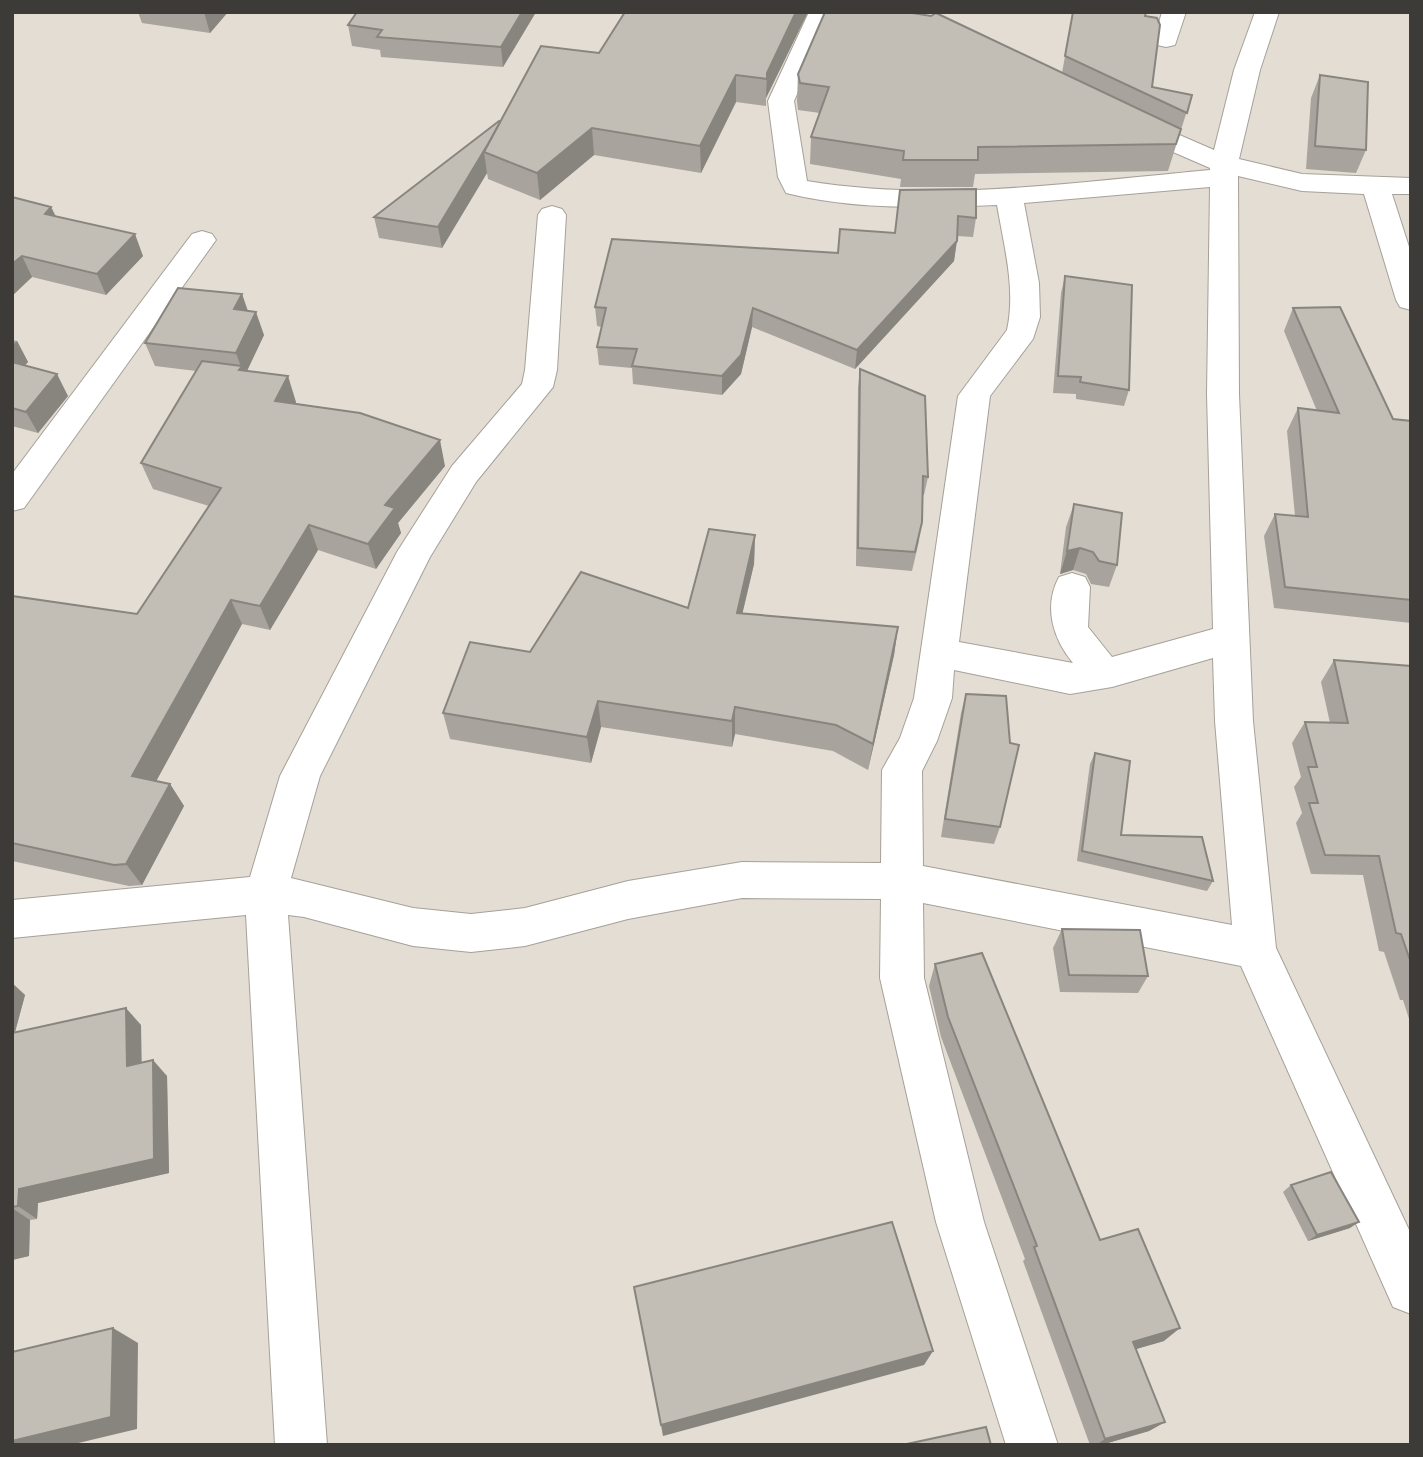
<svg xmlns="http://www.w3.org/2000/svg" width="1423" height="1457" viewBox="0 0 1423 1457" font-family="'Varela Round',sans-serif">
<style>
.lines{fill:none;stroke-linecap:round;stroke-linejoin:round}
.minor-casing{stroke:#a6a198;stroke-width:2}
.minor{fill:#fff;fill-rule:evenodd}
.wall{fill:#a8a39c}
.shaded-wall{fill:#88857f}
.building{fill:#c3beb5;stroke:#88857f;stroke-width:2}
</style>
<rect width="100%" height="100%" fill="#e3ddd4"/>
<g class="lines">
<!-- minor casing -->
<g class="minor-casing">
<g id="minor">
<path d="M809 12H833L794 101 807 181C940 203 1077 182 1210 170V168L1120 129 1116 123 1120 117 1129 115 1138 117 1214 150 1234 70 1255 12H1279L1260 70 1239 159 1302 174 1411 178V194H1392L1411 253V310L1400 307 1396 300 1364 194 1302 191 1238 176 1239 394 1253 721 1276 948 1411 1234V1314L1393 1307 1241 966 923 903 924 978 984 1222 1058 1445H1006L936 1222 880 978 881 899 742 898 628 919 525 946 471 952 413 946 304 917 288 915 327 1445H275L246 915 12 938V900L250 877 280 776 397 552 452 466 522 384 525 370 538 215 542 209 552 206 562 209 566 215 557 370 553 387 476 482 430 557 320 776 291 878 413 908 471 914 525 908 628 881 742 862 881 863 882 770 900 738 914 698 958 396 1007 330C1016 289 1004 246 997 205 927 208 854 210 786 193L778 177 768 101ZM1210 187 1207 394 1213 629 1112 657 1088 627 1090 587 1085 577 1072 573 1059 577C1043 607 1053 639 1073 663L959 642 990 396 1033 339 1040 317 1039 283 1024 203ZM1213 658 1215 721 1232 925 923 866 922 771 937 741 952 698 954 670 1070 694 1112 687Z"/>
<polygon points="1162,12 1186,12 1175,45 1166,47 1157,45 1154,40"/>
<polygon points="202,231 212,234 216,240 24,508 12,511 12,474 192,234"/>
</g>
</g>
<!-- minor -->
<use href="#minor" class="minor"/>
</g>
<!-- wall -->
<g class="wall">
<polygon points="138,12 228,12 210,33 142,23"/>
<polygon points="357,12 536,12 503,67 381,57 380,50 352,46 348,25"/>
<polygon points="808,12 766,98 766,106 736,102 701,173 594,155 540,200 488,179 487,173 442,248 379,238 374,217 500,122 599,53"/>
<polygon points="1073,12 1152,87 1192,95 1168,171 975,174 973,187 900,187 901,179 810,164 811,137 820,113 798,110 797,101 798,74 1062,73"/>
<polygon points="1320,75 1366,150 1356,173 1306,169 1311,98"/>
<polygon points="900,190 976,218 973,237 957,236 954,261 855,369 752,327 741,374 722,395 633,384 632,368 599,365 597,347 602,327 597,326 595,307 838,253 895,233"/>
<polygon points="12,197 51,207 56,216 143,256 106,295 32,277 12,296"/>
<polygon points="1065,276 1129,390 1124,406 1076,399 1076,394 1053,393 1061,293"/>
<polygon points="242,294 248,311 264,335 247,371 296,402 295,404 445,466 398,523 401,533 376,569 318,550 270,630 242,624 156,781 170,784 184,806 142,885 129,886 12,861 12,596 137,614 209,506 153,489 141,463 196,371 155,366 145,343"/>
<polygon points="1293,308 1393,419 1411,421 1411,623 1274,608 1264,536 1275,514 1295,516 1287,431 1298,408 1317,411 1284,331"/>
<polygon points="12,340 17,341 28,362 25,365 68,396 38,433 12,426"/>
<polygon points="860,369 928,477 924,495 922,495 919,541 912,571 856,566 858,388"/>
<polygon points="1074,504 1117,565 1109,587 1091,584 1086,574 1073,570 1060,574 1066,527"/>
<polygon points="755,535 754,564 742,614 898,627 894,655 868,770 833,751 735,734 732,747 601,727 591,763 450,739 443,713 530,652 688,608"/>
<polygon points="1334,660 1411,666 1411,1025 1403,1000 1400,1000 1384,952 1379,951 1363,875 1311,874 1296,823 1302,813 1294,787 1301,777 1292,743 1305,722 1330,723 1321,682"/>
<polygon points="966,694 1000,827 994,844 941,837 961,713"/>
<polygon points="1095,753 1121,835 1213,881 1207,891 1077,861 1090,764"/>
<polygon points="1062,929 1148,976 1138,993 1060,992 1053,948"/>
<polygon points="935,964 1100,1240 1164,1341 1136,1349 1165,1422 1149,1431 1101,1445 1090,1445 1023,1261 1025,1259 941,1037 929,986"/>
<polygon points="12,983 25,995 15,1032 141,1025 141,1062 167,1076 169,1173 38,1203 37,1219 30,1220 29,1256 12,1260"/>
<polygon points="1291,1185 1350,1228 1308,1241 1283,1192"/>
</g>
<!-- shaded-wall -->
<g class="shaded-wall">
<polygon points="204,12 228,12 210,33"/>
<polygon points="522,12 536,12 503,67 501,47"/>
<polygon points="796,12 808,12 766,98 767,73"/>
<polygon points="736,75 736,102 701,173 700,146"/>
<polygon points="501,123 484,152 487,173 442,248 438,227"/>
<polygon points="592,128 594,155 540,200 537,173"/>
<polygon points="51,207 61,229 45,214"/>
<polygon points="135,234 143,256 106,295 97,274"/>
<polygon points="957,241 954,261 855,369 857,350"/>
<polygon points="22,256 32,277 12,296 12,264"/>
<polygon points="242,294 250,318 234,309"/>
<polygon points="753,308 752,327 741,374 722,395 722,376"/>
<polygon points="256,312 264,335 245,375 239,370 241,367 236,353"/>
<polygon points="17,341 28,362 12,380 12,346"/>
<polygon points="57,374 68,396 38,433 26,412"/>
<polygon points="288,376 296,402 284,427 275,401"/>
<polygon points="440,440 445,466 398,523 401,533 376,569 368,544 385,505"/>
<polygon points="309,525 318,550 270,630 260,606"/>
<polygon points="755,535 754,564 736,641 737,613"/>
<polygon points="1080,548 1073,570 1060,574 1067,551"/>
<polygon points="231,600 242,624 147,798 132,776"/>
<polygon points="898,627 894,655 868,770 873,744"/>
<polygon points="598,701 601,727 591,763 587,737"/>
<polygon points="735,707 735,734 732,747 732,721"/>
<polygon points="170,784 184,806 142,885 126,864"/>
<polygon points="12,983 25,995 12,1043"/>
<polygon points="126,1008 141,1025 142,1081 127,1066"/>
<polygon points="153,1060 167,1076 169,1173 38,1203 37,1219 18,1206 19,1189"/>
<polygon points="12,1208 30,1220 29,1256 12,1260"/>
<polygon points="1359,1222 1350,1228 1308,1241 1317,1235"/>
<polygon points="113,1328 138,1343 137,1429 70,1445 12,1445 12,1441"/>
<polygon points="1180,1328 1164,1341 1119,1354 1133,1342"/>
<polygon points="933,1351 924,1365 663,1436 661,1425"/>
<polygon points="1165,1422 1149,1431 1101,1445 1096,1445 1105,1439"/>
</g>
<!-- building -->
<g class="building">
<polygon points="357,12 522,12 501,47 377,37 382,30 348,25"/>
<polygon points="625,12 796,12 767,73 767,79 736,75 700,146 592,128 537,173 484,152 541,46 599,53"/>
<polygon points="825,12 906,12 931,16 936,13 1181,129 1176,144 978,147 978,160 903,160 904,151 811,137 829,87 800,83 798,74"/>
<polygon points="1073,12 1146,12 1145,16 1157,18 1160,25 1152,87 1192,95 1187,113 1065,56"/>
<polygon points="1320,75 1368,82 1366,150 1315,146"/>
<polygon points="499,121 500,122 488,144 438,227 374,217"/>
<polygon points="976,189 976,218 958,216 957,241 857,350 753,308 741,355 722,376 632,366 637,349 597,347 606,308 595,307 612,239 838,253 840,229 895,233 900,190"/>
<polygon points="12,197 51,207 45,214 135,234 97,274 22,256 12,264"/>
<polygon points="1065,276 1132,285 1129,390 1080,382 1081,377 1058,376"/>
<polygon points="178,288 242,294 234,309 256,312 236,353 145,343"/>
<polygon points="1340,307 1393,419 1411,421 1411,600 1285,587 1275,514 1308,517 1298,408 1339,413 1293,308"/>
<polygon points="202,361 242,366 239,370 288,376 275,401 360,413 440,440 385,505 395,508 368,544 309,525 260,606 231,600 132,776 170,784 126,864 114,865 12,843 12,596 137,614 221,488 141,463"/>
<polygon points="12,362 57,374 26,412 12,408"/>
<polygon points="860,369 925,396 928,477 923,476 922,522 915,552 858,548"/>
<polygon points="1074,504 1122,513 1117,565 1099,561 1093,552 1080,548 1067,551"/>
<polygon points="709,529 755,535 737,613 898,627 873,744 836,725 735,707 732,721 598,701 587,737 443,713 470,642 530,652 581,572 688,608"/>
<polygon points="1334,660 1411,666 1411,963 1401,934 1396,933 1379,856 1325,855 1309,803 1318,803 1308,767 1317,767 1305,722 1348,723"/>
<polygon points="966,694 1006,696 1010,743 1019,745 1000,827 945,819"/>
<polygon points="1095,753 1130,761 1121,835 1202,837 1213,881 1082,851"/>
<polygon points="1062,929 1140,930 1148,976 1069,975"/>
<polygon points="982,953 1100,1240 1138,1229 1180,1328 1133,1342 1165,1422 1105,1439 1034,1247 1037,1246 948,1017 935,964"/>
<polygon points="126,1008 127,1066 153,1060 154,1159 19,1189 18,1206 12,1207 12,1033"/>
<polygon points="1331,1172 1359,1222 1317,1235 1291,1185"/>
<polygon points="892,1222 933,1351 661,1425 634,1287"/>
<polygon points="113,1328 111,1417 12,1441 12,1352"/>
<polygon points="986,1427 991,1445 902,1445"/>
</g>
<!-- border -->
<rect width="1423" height="1457" fill="none" stroke="#3d3b37" stroke-width="28"/>
</svg>
